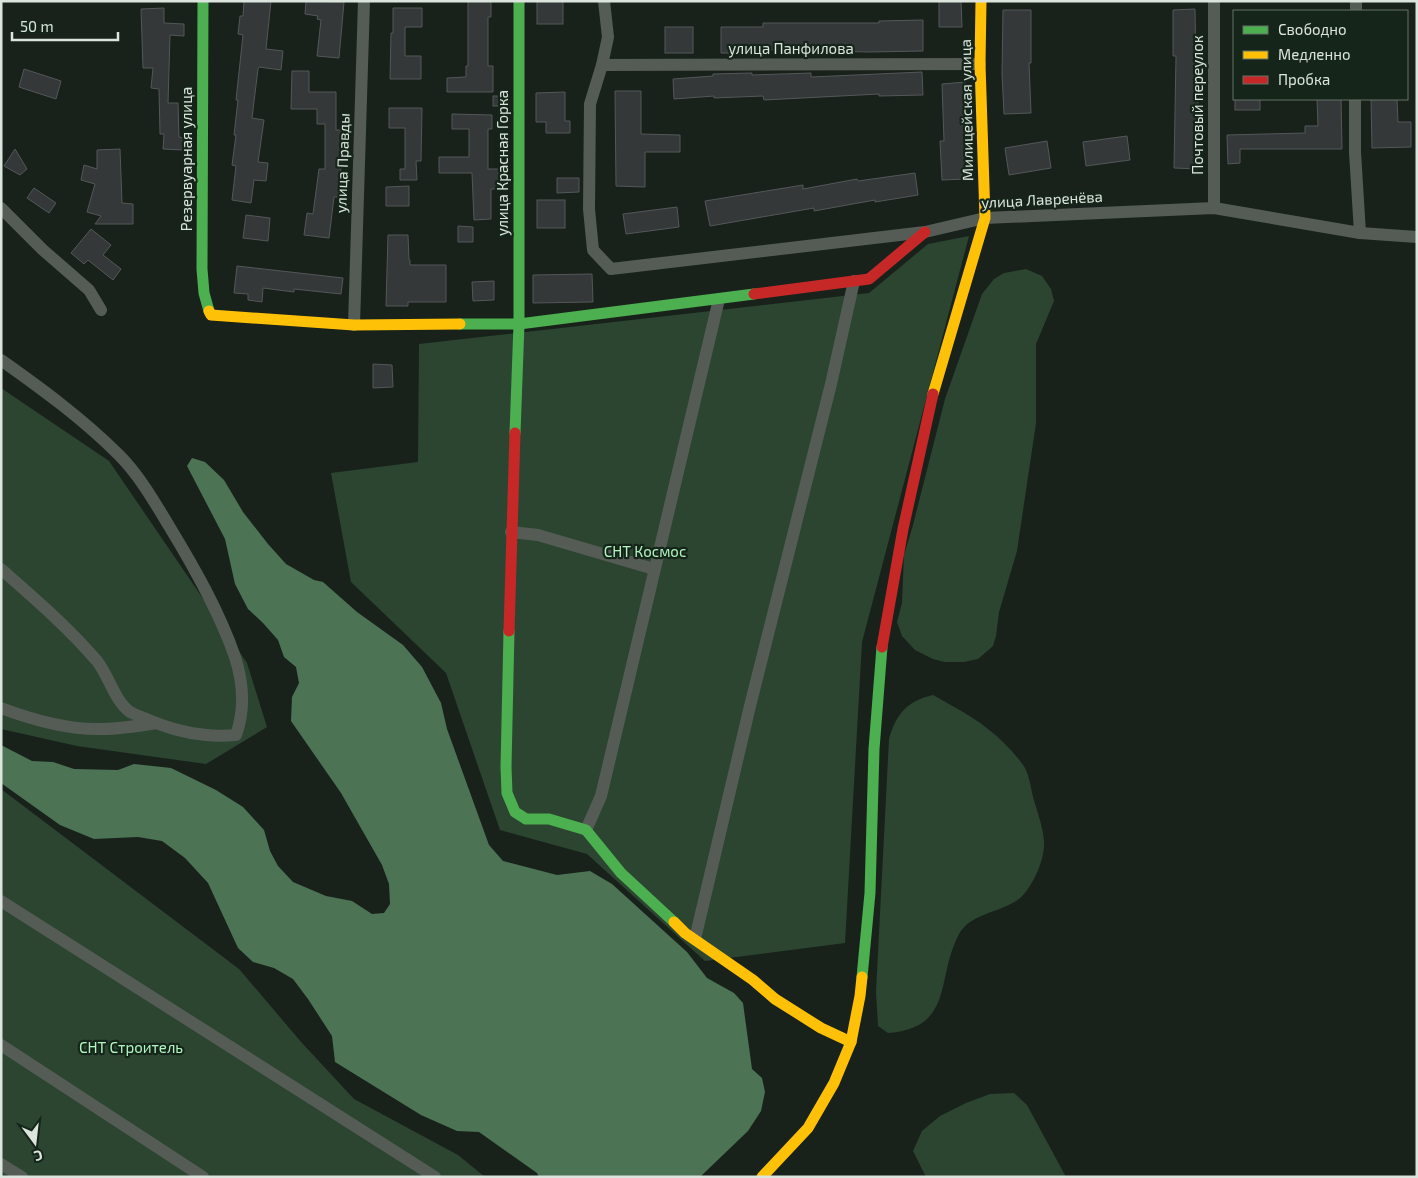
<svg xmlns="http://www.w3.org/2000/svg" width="1418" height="1178" viewBox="0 0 1418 1178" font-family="'Exo 2',sans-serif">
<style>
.green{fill:#2c4531}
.water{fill:#4c7354}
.building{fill:#353839;stroke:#545758}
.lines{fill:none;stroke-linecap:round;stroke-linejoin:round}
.street{stroke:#555c56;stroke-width:12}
.fast{stroke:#4caf50;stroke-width:11}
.slow{stroke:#ffc107;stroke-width:11}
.jam{stroke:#c62828;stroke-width:11}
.labels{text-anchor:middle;stroke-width:4.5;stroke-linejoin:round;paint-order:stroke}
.street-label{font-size:15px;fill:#dbe5dd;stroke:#152519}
.park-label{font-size:15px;fill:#b2f5c1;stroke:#152519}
</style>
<rect width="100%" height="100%" fill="#18221b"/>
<!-- green -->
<g class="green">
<polygon points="969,236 862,642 845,943 705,961 587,854 500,830 446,673 351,582 331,473 418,462 419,344 869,293 928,244"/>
<polygon points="1026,269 1042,276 1051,289 1054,301 1036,344 1036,423 1017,551 999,612 996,636 993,646 978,659 964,662 945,662 933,659 915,650 902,636 897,622 902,603 904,555 913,525 945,399 982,294 994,279 1004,273"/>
<polygon points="1,388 109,461 247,663 267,727 206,764 77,746 1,729"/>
<path d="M933 695C954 707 976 718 994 734 1004 742 1018 757 1025 768 1029 775 1031 788 1033 797 1037 811 1043 827 1044 841 1045 858 1035 881 1024 894 1007 914 971 910 958 936 936 979 954 1028 888 1033L878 1026 876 992 889 739C896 714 907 701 933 695Z"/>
<polygon points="1,789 239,969 302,1043 354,1099 458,1155 485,1177 1,1177"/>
<polygon points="1014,1093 1027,1105 1066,1177 926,1177 913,1151 922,1131 940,1116 966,1103 990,1094"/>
</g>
<!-- water -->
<polygon class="water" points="192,458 205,462 224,480 243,512 268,544 286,564 314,580 323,582 357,612 403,645 422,667 441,703 447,729 489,845 503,861 557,875 590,871 612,884 687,952 707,978 734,993 743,1003 752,1069 762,1078 765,1092 761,1111 748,1131 700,1177 539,1177 537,1173 479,1132 457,1131 421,1115 335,1062 332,1036 308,999 293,979 274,968 253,962 238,948 208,883 185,858 162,841 138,837 94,839 60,825 1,783 1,745 32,761 53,762 74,769 118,770 134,764 171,768 216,790 243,807 264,830 270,851 278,866 293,882 326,896 352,901 372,914 384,913 390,904 389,884 382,865 341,793 291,721 292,697 299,683 296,667 284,657 278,640 263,623 248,609 235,584 225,539 187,466"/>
<!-- building -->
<g class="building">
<polygon points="244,1 271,1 266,49 283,51 281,70 259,67 258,69 252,118 264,120 258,162 268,163 266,181 254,180 251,203 232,200 236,166 232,165 236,135 234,135 238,100 236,100 243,35 238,34 240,16 243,16"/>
<polygon points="306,1 344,2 339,58 317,56 321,20 317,19 318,16 305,14"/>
<polygon points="468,1 491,1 491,17 488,17 488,66 493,66 493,92 447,92 447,78 466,77 466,66 468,66"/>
<rect x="537" y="1" width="26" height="23"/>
<polygon points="939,1 961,1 962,27 939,27"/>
<polygon points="164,8 164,23 184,24 184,36 170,35 168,103 178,103 179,137 184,138 183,150 163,149 164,134 160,134 159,89 151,88 153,68 143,68 141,9"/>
<polygon points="393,8 422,8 422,27 405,27 405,56 421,56 421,79 390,79 391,33 393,33"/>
<polygon points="1195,9 1196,68 1198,68 1198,169 1174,168 1176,56 1173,56 1173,10"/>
<polygon points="1003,10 1031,10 1031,63 1029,63 1031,113 1004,114 1002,74"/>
<polygon points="923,20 923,51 868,52 747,49 747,53 721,53 721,27 763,27 763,23 879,23 879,21"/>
<rect x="665" y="27" width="28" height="26"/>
<polygon points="24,69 61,81 56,99 19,87"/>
<polygon points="292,71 309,71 309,92 336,92 336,130 348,130 348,158 342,158 338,197 334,197 329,238 304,235 307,213 313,214 319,169 325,169 325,124 317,124 317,109 291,109"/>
<polygon points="922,72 923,95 879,96 879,94 764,100 763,96 714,98 714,96 674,99 673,79 713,76 713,74 752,73 752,75 811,73 811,77"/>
<polygon points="965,82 966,122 964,122 967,179 942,180 940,141 944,141 942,84"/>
<polygon points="615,91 641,91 641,134 680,135 680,152 645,152 645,187 616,186"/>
<polygon points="565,92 565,121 570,121 570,133 546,133 546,122 536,122 536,93"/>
<rect x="493" y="96" width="14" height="10"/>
<rect x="1235" y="99" width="25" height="11"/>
<polygon points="1317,99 1341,99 1342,149 1240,149 1240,163 1228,164 1227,135 1305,133 1305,126 1318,126"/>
<polygon points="1371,99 1397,99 1398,122 1411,122 1411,147 1372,148"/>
<polygon points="389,108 422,108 421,161 416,161 417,180 400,180 400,169 405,169 405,128 389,128"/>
<polygon points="452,114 492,115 492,129 488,129 488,169 507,169 507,189 491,189 491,219 474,220 472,173 439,173 439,157 469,157 469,129 452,129"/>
<polygon points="1127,136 1130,160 1086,166 1083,142"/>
<polygon points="1047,141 1051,168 1009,175 1005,148"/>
<polygon points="15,149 27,169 20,175 4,166"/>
<polygon points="120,149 122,203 133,204 133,224 95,224 101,216 87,212 95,184 81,180 84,165 97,169 97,150"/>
<polygon points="915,173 918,195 875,202 875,200 814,211 814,208 710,226 705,201 803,185 803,189 857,179 858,181"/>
<polygon points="557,178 579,178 579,192 557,193"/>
<polygon points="409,186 409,206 386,206 386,187"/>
<polygon points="34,188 56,203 49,213 27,198"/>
<rect x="537" y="200" width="28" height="28"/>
<polygon points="677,207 679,227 626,234 623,214"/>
<polygon points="246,215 270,218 268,241 243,238"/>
<polygon points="458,226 473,227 473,242 458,242"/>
<polygon points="91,229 111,245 103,255 121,269 113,280 88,260 84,264 71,253"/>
<polygon points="388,235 408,235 409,260 410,260 410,265 446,265 446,302 408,302 408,306 386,306"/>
<polygon points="237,266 343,278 341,294 294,289 294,292 263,288 262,302 248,300 248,294 234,293"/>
<polygon points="592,274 593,302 533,303 533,275"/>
<polygon points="494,281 494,300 473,301 472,282"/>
<polygon points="373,364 392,365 393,387 373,388"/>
</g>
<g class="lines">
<!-- street -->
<g class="street">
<polyline points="604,1 608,37 602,65 590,104 589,209 593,250 611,269 925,232 985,218 1214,208 1360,233 1417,237"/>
<polyline points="1214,1 1214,208"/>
<polyline points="1356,11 1356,1"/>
<polyline points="602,65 980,64"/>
<polyline points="1355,99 1355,152 1360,233"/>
<polyline points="1,208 43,250 89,290 101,310"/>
<polyline points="354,325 364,1"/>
<path d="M1 360C42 389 83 419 119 455 139 475 154 501 169 526 194 567 219 611 235 657 243 682 245 710 236 735 205 738 173 731 144 718 139 716 134 714 130 712 114 700 109 676 97 661 68 627 34 598 1 569"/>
<polyline points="511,532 538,535 654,569"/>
<path d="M1 708C33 720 68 730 102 729 120 729 138 726 156 723"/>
<polyline points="586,830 601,796 719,299"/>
<polyline points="1,901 435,1177"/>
<polyline points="695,939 750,706 831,384 854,281"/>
<polyline points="1,1045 203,1177"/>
<polyline points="1,1164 22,1177"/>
</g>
<!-- fast -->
<g class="fast">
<polyline points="203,1 202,269 204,293 209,311"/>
<polyline points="460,324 519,324 754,294"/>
<polyline points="515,433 519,324 519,1"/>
<polyline points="509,631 506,767 507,793 515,812 526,819 549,819 586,830 621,873 674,922"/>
<polyline points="862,977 870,893 874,749 882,647"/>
</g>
<!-- slow -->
<g class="slow">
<polyline points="209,311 211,315 354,325 460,324"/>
<polyline points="933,394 985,218 980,64 981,1"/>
<polyline points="674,922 685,933 753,980 775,999 821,1028 851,1042"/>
<polyline points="762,1177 808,1128 834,1083 851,1042 860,996 862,977"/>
</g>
<!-- jam -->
<g class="jam">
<polyline points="754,294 869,279 925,232"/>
<polyline points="509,631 515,433"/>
<polyline points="882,647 903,529 933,394"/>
</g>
</g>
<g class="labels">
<!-- street labels -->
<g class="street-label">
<text x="791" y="54">улица Панфилова</text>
<text transform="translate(1198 105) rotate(-90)" y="5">Почтовый переулок</text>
<text transform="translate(967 110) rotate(-91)" y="5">Милицейская улица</text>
<text transform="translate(187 159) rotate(-90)" y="5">Резервуарная улица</text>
<text transform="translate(343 163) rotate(-88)" y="5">улица Правды</text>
<text transform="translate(503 163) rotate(-90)" y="5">улица Красная Горка</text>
<text transform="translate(1042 200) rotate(-3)" y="5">улица Лавренёва</text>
</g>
<!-- park labels -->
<g class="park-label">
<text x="645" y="557">СНТ Космос</text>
<text x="131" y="1053">СНТ Строитель</text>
</g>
</g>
<!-- border -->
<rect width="1418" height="1178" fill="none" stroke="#dbe5dd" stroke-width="5"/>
<!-- legend -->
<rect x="1233" y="10" width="175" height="90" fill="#152519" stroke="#647267"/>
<rect x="1243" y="26" width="25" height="8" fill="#4caf50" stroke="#647267"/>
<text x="1278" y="35" font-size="15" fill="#dbe5dd">Свободно</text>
<rect x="1243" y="51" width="25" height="8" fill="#ffc107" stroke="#647267"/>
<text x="1278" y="60" font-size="15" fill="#dbe5dd">Медленно</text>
<rect x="1243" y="76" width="25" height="8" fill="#c62828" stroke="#647267"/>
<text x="1278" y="85" font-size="15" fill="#dbe5dd">Пробка</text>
<!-- north arrow -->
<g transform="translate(35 1143) rotate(165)" stroke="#152519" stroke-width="4" paint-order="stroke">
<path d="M0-4L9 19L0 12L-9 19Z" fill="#dbe5dd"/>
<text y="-8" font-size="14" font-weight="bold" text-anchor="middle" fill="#dbe5dd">С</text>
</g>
<!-- scale -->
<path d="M12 32v8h106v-8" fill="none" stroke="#dbe5dd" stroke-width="2.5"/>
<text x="20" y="32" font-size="15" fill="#dbe5dd" stroke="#152519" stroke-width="4" paint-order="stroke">50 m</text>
</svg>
